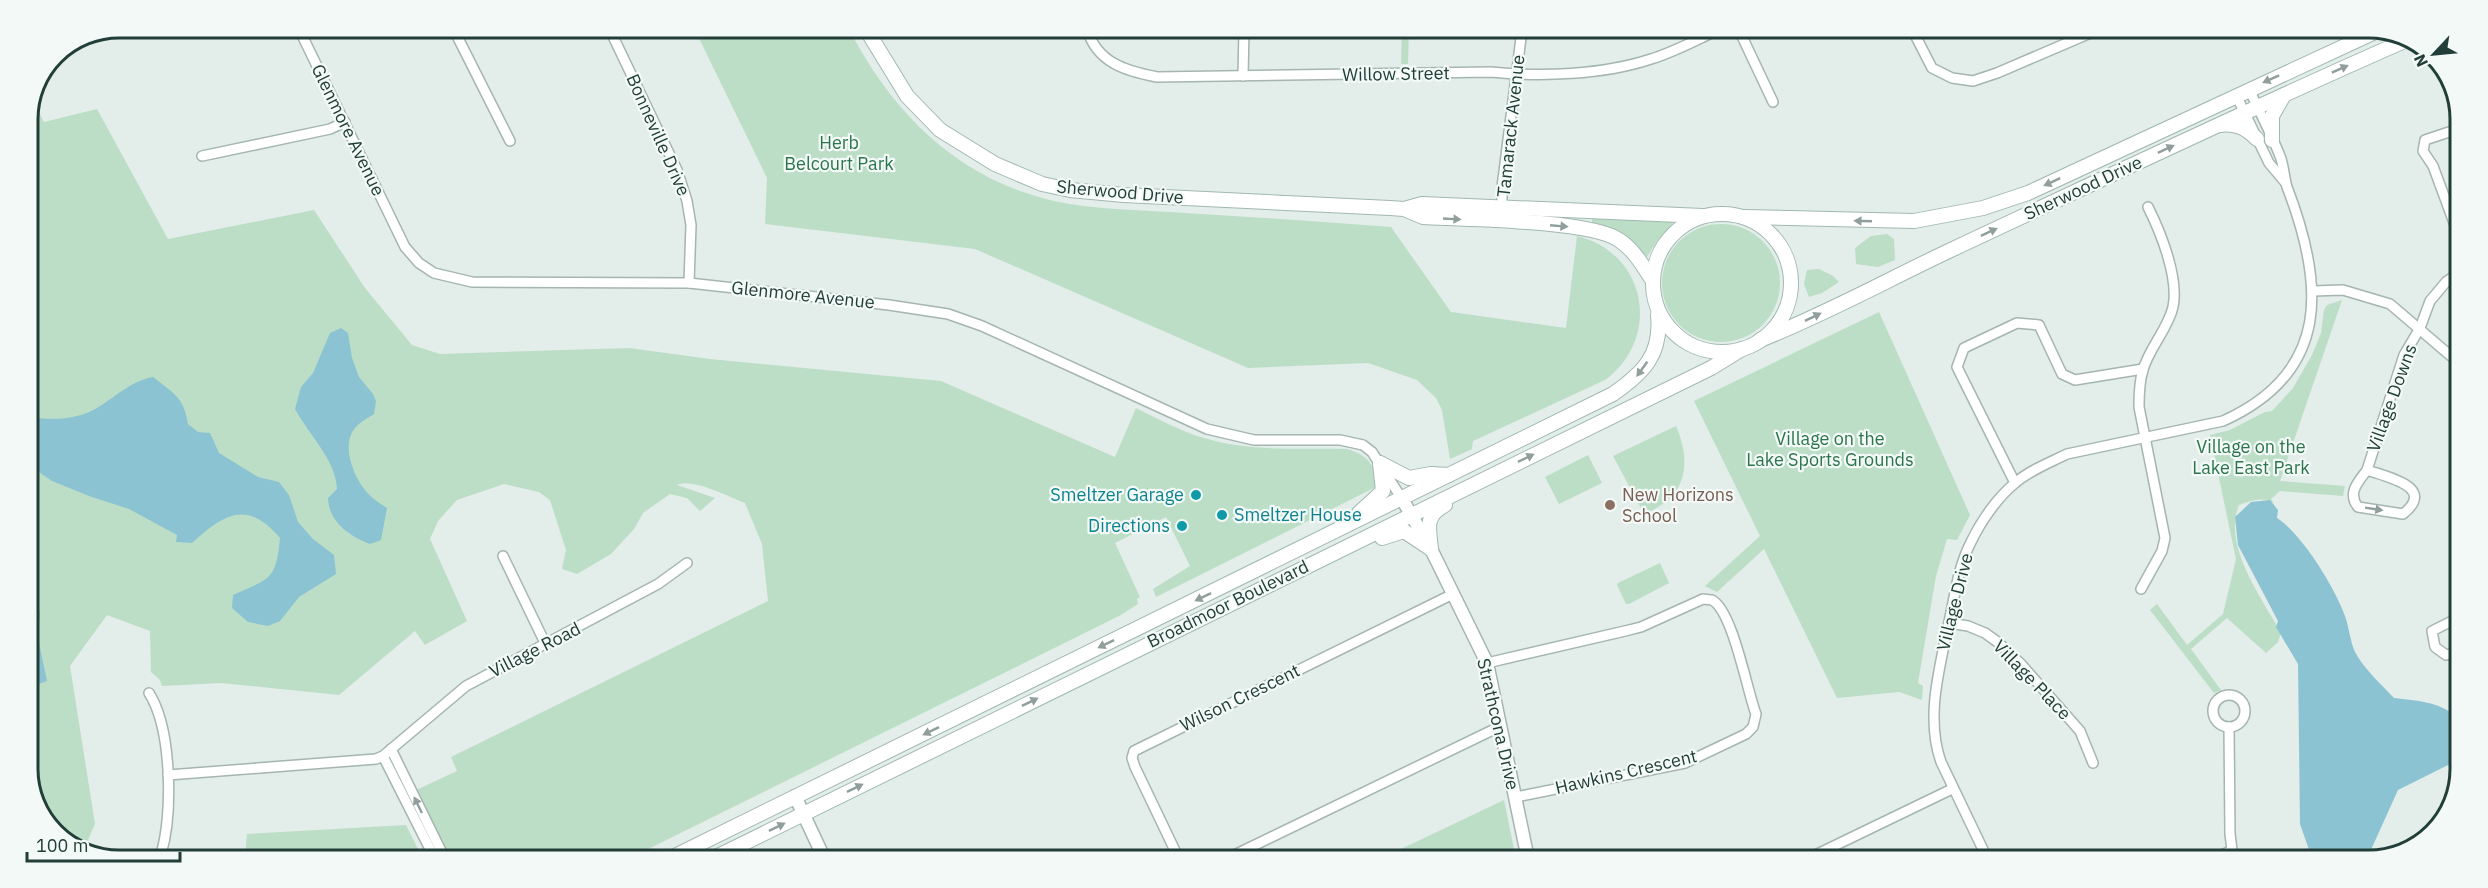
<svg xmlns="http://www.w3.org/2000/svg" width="2488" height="888" viewBox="0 0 2488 888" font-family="'IBM Plex Sans',sans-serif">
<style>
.green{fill:#bcdec7}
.water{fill:#8bc3d2}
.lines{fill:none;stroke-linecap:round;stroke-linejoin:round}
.minor-casing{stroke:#a5b5b0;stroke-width:12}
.tertiary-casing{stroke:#a5b5b0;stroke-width:15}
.secondary-casing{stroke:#a1b8b1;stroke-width:16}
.minor{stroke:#fff;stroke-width:9}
.tertiary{stroke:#fff;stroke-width:12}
.secondary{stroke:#fff;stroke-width:14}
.oneway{fill:#909e9c}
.culture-dot{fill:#0f9aa8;stroke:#f3f9f6;stroke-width:2}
.education-dot{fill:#8d6e63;stroke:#f3f9f6;stroke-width:2}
.labels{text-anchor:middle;stroke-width:4.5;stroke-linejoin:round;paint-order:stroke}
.street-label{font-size:18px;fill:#223e38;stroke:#f3f9f6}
.park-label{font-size:18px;fill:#2c754c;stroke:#f3f9f6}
.culture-label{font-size:18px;fill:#0d838f;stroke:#f3f9f6;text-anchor:end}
.education-label{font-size:18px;fill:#785e54;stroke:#f3f9f6;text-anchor:start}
.rim{fill:none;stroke:#223e38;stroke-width:3}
</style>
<rect width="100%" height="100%" fill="#e3ede9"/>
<!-- green -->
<g class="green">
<path d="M694 28 849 29C893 114 958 179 1054 201 1095 210 1145 210 1186 213 1254 217 1323 222 1391 227L1451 312 1566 328 1577 236C1647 253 1662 338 1605 380L1473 441 1472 449 1450 459 1442 410 1436 398 1417 380 1368 363 1248 368 975 249 765 224 767 178Z"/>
<polygon points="1402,30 1409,30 1408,64 1401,64"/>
<path d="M33 101 44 122 97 109 168 239 314 210 365 288 412 345 440 354 629 348 710 359 941 381 1115 457 1136 408C1158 419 1180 431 1204 438 1249 452 1300 448 1347 449 1368 455 1374 465 1380 485L1156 597 1153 589 1190 566 1166 517 1115 543 1140 597 1137 599 1138 604 1119 616 632 857H447L414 791 457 771 451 757 768 601 762 544 745 503C730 497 691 477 677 485L715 498 700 511 687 498 670 494 643 513 634 529 611 554 577 574 562 569 566 550 550 500 539 492 504 484 457 500 438 521 430 539 467 621 425 645 415 631 339 695 221 683 162 686 160 680 151 672 150 631 107 615 70 666 95 824 83 851 46 825 27 776V113Z"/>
<path d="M1592 216 1671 221 1673 223 1657 241 1647 257C1632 238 1616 228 1592 223Z"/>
<circle cx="1721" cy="283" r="59"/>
<polygon points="1887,234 1894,239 1895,260 1878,267 1856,264 1855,248 1871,236"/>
<polygon points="1819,269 1833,276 1839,282 1822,293 1809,297 1804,284 1807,270"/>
<path d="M2342 300 2280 481 2345 486 2343 496 2280 491 2271 499 2274 503C2262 496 2251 501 2239 505 2222 546 2262 598 2281 633L2278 642 2266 653 2227 618 2191 649 2221 690 2214 693 2150 610 2157 604 2187 645 2223 614 2236 559 2210 435 2230 430 2265 412 2272 411 2293 388 2312 355 2321 333 2324 310 2327 305Z"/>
<polygon points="1879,312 1970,515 1957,540 1947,539 1936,576 1918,683 1923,686 1922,700 1899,692 1837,698 1764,549 1717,592 1705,586 1760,536 1694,401"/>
<path d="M1676 426C1693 466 1685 498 1644 514L1613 456Z"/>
<polygon points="1588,455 1602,483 1559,504 1545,477"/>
<polygon points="1660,563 1669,583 1629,604 1626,604 1617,585 1618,583"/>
<polygon points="1504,800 1516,859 1380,859"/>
<polygon points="406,825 422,857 245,857 247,834"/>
</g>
<!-- water -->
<g class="water">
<path d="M341 328 348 333 352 358 359 377 373 394 376 401 374 414C368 418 360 422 355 428 341 445 353 475 365 490 370 497 379 503 387 508L381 540 370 544C349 536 329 522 328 498L337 489C336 460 309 435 295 409L301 387 313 373 330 333Z"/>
<path d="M153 377C173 393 184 397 188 424L198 432 210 433 219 453 258 477 279 482 289 495 298 522 313 539 334 555 336 574 299 597 280 621 268 626 248 622 232 608 233 595C270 578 276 581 280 538 247 499 224 514 192 543L176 542 177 535 129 509 89 496 52 481 27 464V417C53 420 77 421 100 406 118 395 131 381 153 377Z"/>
<path d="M2270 500 2278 510 2277 518C2302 534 2335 588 2345 616 2349 627 2350 641 2355 652 2364 669 2381 684 2394 698 2417 701 2438 701 2457 717L2456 761 2398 790 2370 852 2373 860 2370 861H2313L2300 824 2298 664 2276 627 2278 621 2238 545 2235 517 2251 502Z"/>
<polygon points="27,592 40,612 38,638 47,681 33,686 27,684"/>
</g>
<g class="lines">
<!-- minor casing -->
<g class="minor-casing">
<g id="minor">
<polyline points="298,27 405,247 419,263 434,273 472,282 689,283 889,305 948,314 982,326 1207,429 1254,440 1340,440 1363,445 1372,452 1402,499"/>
<polyline points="453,28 510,141"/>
<polyline points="609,28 677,170 687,201 691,225 689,283"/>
<path d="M1087 29C1097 63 1126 71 1157 77L1491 72C1540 77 1603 75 1651 59 1674 52 1696 40 1718 30"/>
<polyline points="1739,30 1773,102"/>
<polyline points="1913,31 1932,68 1952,78 1973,81 1997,73 2095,31"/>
<polyline points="1243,76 1244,29"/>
<polyline points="2236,95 2269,163 2285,182"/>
<polyline points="202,156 330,129 345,122"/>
<polyline points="1502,212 1502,187 1522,30"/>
<polyline points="2460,239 2433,166 2423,151 2425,140 2461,128"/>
<polyline points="2313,291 2343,290 2390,304 2459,363"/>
<path d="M2367 470C2387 477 2437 487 2403 514L2358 507C2347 493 2358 482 2367 470L2404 355 2420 328 2430 301 2446 282 2460 272"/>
<polyline points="2015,483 1957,367 1964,348 2017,323 2039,325 2062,374 2075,380 2143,369"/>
<polyline points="503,556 546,645"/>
<path d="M2141 589 2162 551 2165 538 2139 407C2139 395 2139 382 2143 370 2149 348 2168 329 2173 307 2179 278 2161 233 2148 207"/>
<polyline points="1949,623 1968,626 1985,633 1999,643 2021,664 2080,731 2093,763"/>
<polyline points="2457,652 2446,655 2435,647 2432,631 2450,622 2457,621"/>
<path d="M1487 663 1625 631 1641 627 1703 599C1705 599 1711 600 1712 600 1733 611 1747 691 1756 714L1753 727 1746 734 1685 763 1516 797"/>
<path d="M149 693C172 729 173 814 161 854"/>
<circle cx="2229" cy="711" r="16"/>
<polyline points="2229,727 2230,834 2232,850 2237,861"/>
<polyline points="391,749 444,857"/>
<polyline points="383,756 434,857"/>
<polyline points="168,775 376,759 383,756 466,686 658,584 687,563"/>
<polyline points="1179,859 1135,767 1132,758 1134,751 1453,594"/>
<polyline points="1226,859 1501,726"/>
<polyline points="1805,860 1952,789"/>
<path d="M1988 860 1941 762C1925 717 1940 667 1949 622 1955 595 1958 567 1971 542 1981 521 1997 498 2015 483 2030 470 2049 463 2067 454L2223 421C2332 372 2324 283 2287 187 2284 177 2284 166 2280 156 2271 133 2259 111 2249 89"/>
<polyline points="2210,861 2232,850"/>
</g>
</g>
<!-- tertiary casing -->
<g class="tertiary-casing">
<g id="tertiary">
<polyline points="1402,499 1431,549 1487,663 1528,859"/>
<polyline points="795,796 824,858"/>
</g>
</g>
<!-- secondary casing -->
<g class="secondary-casing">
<g id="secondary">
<polyline points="866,29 907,96 940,130 995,164 1042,184 1070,190 1124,195 1390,208 1404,209 1422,204 1703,216"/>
<path d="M2220 125C2236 123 2246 128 2257 139"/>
<polyline points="2272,140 2272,116 2284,95"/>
<path d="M1404 209 1423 217C1462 219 1590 220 1619 240 1633 249 1642 264 1651 278"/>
<circle cx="1722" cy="283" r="69"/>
<polyline points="1743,217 1914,221 1983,208 2028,193 2375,32"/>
<path d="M1760 340C1826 314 1889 279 1953 249 2105 178 2255 106 2409 39"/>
<polyline points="1380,463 1409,478 1431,474 1449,475"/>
<polyline points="1359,513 1383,491 1380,463"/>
<polyline points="1382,538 1404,531 1431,549"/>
<path d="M1431 549C1429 528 1424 516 1445 505"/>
<path d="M673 857 1613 394C1643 373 1662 355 1658 315"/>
<polyline points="714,858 1711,368 1742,349"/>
</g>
</g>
<!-- minor -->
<use href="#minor" class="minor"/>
<!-- tertiary -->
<use href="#tertiary" class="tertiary"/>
<!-- secondary -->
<use href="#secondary" class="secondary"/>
</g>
<!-- one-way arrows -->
<defs><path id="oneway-solid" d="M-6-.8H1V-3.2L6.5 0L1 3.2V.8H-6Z" transform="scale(1.5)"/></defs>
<g class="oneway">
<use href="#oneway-solid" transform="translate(2340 69) rotate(-24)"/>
<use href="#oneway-solid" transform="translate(2271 79) rotate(156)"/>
<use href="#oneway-solid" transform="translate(2166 149) rotate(-25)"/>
<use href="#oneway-solid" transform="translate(2052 182) rotate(155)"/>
<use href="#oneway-solid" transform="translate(1452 219) rotate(3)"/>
<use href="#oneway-solid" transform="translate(1863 221) rotate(-178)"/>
<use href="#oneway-solid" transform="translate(1559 226) rotate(5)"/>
<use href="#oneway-solid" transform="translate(1989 232) rotate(-25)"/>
<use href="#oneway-solid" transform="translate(1813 317) rotate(-26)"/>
<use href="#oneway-solid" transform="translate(1642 369) rotate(126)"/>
<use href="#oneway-solid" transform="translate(1526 458) rotate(-26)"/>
<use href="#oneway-solid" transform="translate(2374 509) rotate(9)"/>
<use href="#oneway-solid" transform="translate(1203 597) rotate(154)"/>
<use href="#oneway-solid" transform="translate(1106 644) rotate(154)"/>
<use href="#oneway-solid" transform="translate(1030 702) rotate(-26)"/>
<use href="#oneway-solid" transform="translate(931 731) rotate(154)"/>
<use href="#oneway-solid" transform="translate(855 788) rotate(-26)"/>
<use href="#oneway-solid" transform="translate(418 805) rotate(-116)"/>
<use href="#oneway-solid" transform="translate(777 827) rotate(-26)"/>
</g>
<!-- markers -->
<g class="culture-dot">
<circle cx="1196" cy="495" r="6"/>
<circle cx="1222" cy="515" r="6"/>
<circle cx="1182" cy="526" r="6"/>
</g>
<circle class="education-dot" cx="1610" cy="505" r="6"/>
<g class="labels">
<!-- street labels -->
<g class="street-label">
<text transform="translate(1396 74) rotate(-1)" y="6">Willow Street</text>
<text transform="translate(1511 126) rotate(-84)" y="6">Tamarack Avenue</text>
<text transform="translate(348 130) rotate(64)" y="6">Glenmore Avenue</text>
<text transform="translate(658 135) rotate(66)" y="6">Bonneville Drive</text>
<text transform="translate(2083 188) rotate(-25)" y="6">Sherwood Drive</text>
<text transform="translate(1120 192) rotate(5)" y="6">Sherwood Drive</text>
<text transform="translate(803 295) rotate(6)" y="6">Glenmore Avenue</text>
<text transform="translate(2392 398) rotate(-70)" y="6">Village Downs</text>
<text transform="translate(1955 602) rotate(-76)" y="6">Village Drive</text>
<text transform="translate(1228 604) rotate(-26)" y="6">Broadmoor Boulevard</text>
<text transform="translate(535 650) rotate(-27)" y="6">Village Road</text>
<text transform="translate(2032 680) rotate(46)" y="6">Village Place</text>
<text transform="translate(1240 698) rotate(-26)" y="6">Wilson Crescent</text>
<text transform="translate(1498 724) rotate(77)" y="6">Strathcona Drive</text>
<text transform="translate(1626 772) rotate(-13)" y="6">Hawkins Crescent</text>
</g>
<!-- park labels -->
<g class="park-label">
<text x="839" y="149">Herb<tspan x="839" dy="21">Belcourt Park</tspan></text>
<text x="1830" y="445">Village on the<tspan x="1830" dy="21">Lake Sports Grounds</tspan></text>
<text x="2251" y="453">Village on the<tspan x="2251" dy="21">Lake East Park</tspan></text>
</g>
<!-- culture labels -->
<g class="culture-label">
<text x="1184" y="501">Smeltzer Garage</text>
<text x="1234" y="521" text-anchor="start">Smeltzer House</text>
<text x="1170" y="532">Directions</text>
</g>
<!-- education labels -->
<g class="education-label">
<text x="1622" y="501">New Horizons<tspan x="1622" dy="21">School</tspan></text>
</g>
</g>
<!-- crop -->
<path d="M0 0H2488V888H0ZM119 38H2369A81 81 0 0 1 2450 119V769A81 81 0 0 1 2369 850H119A81 81 0 0 1 38 769V119A81 81 0 0 1 119 38Z" fill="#f3f9f6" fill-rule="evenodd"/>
<path class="rim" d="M119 38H2369A81 81 0 0 1 2450 119V769A81 81 0 0 1 2369 850H119A81 81 0 0 1 38 769V119A81 81 0 0 1 119 38Z"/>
<!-- north arrow -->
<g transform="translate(2434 54) rotate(244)" stroke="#f3f9f6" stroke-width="4.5" paint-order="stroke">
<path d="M0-4.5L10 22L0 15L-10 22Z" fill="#223e38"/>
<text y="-9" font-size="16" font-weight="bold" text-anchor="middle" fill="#223e38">N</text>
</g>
<!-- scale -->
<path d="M27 852v9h153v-9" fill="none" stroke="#223e38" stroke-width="3"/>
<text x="36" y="852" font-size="18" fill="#223e38" stroke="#f3f9f6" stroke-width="4.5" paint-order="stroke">100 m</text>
</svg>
